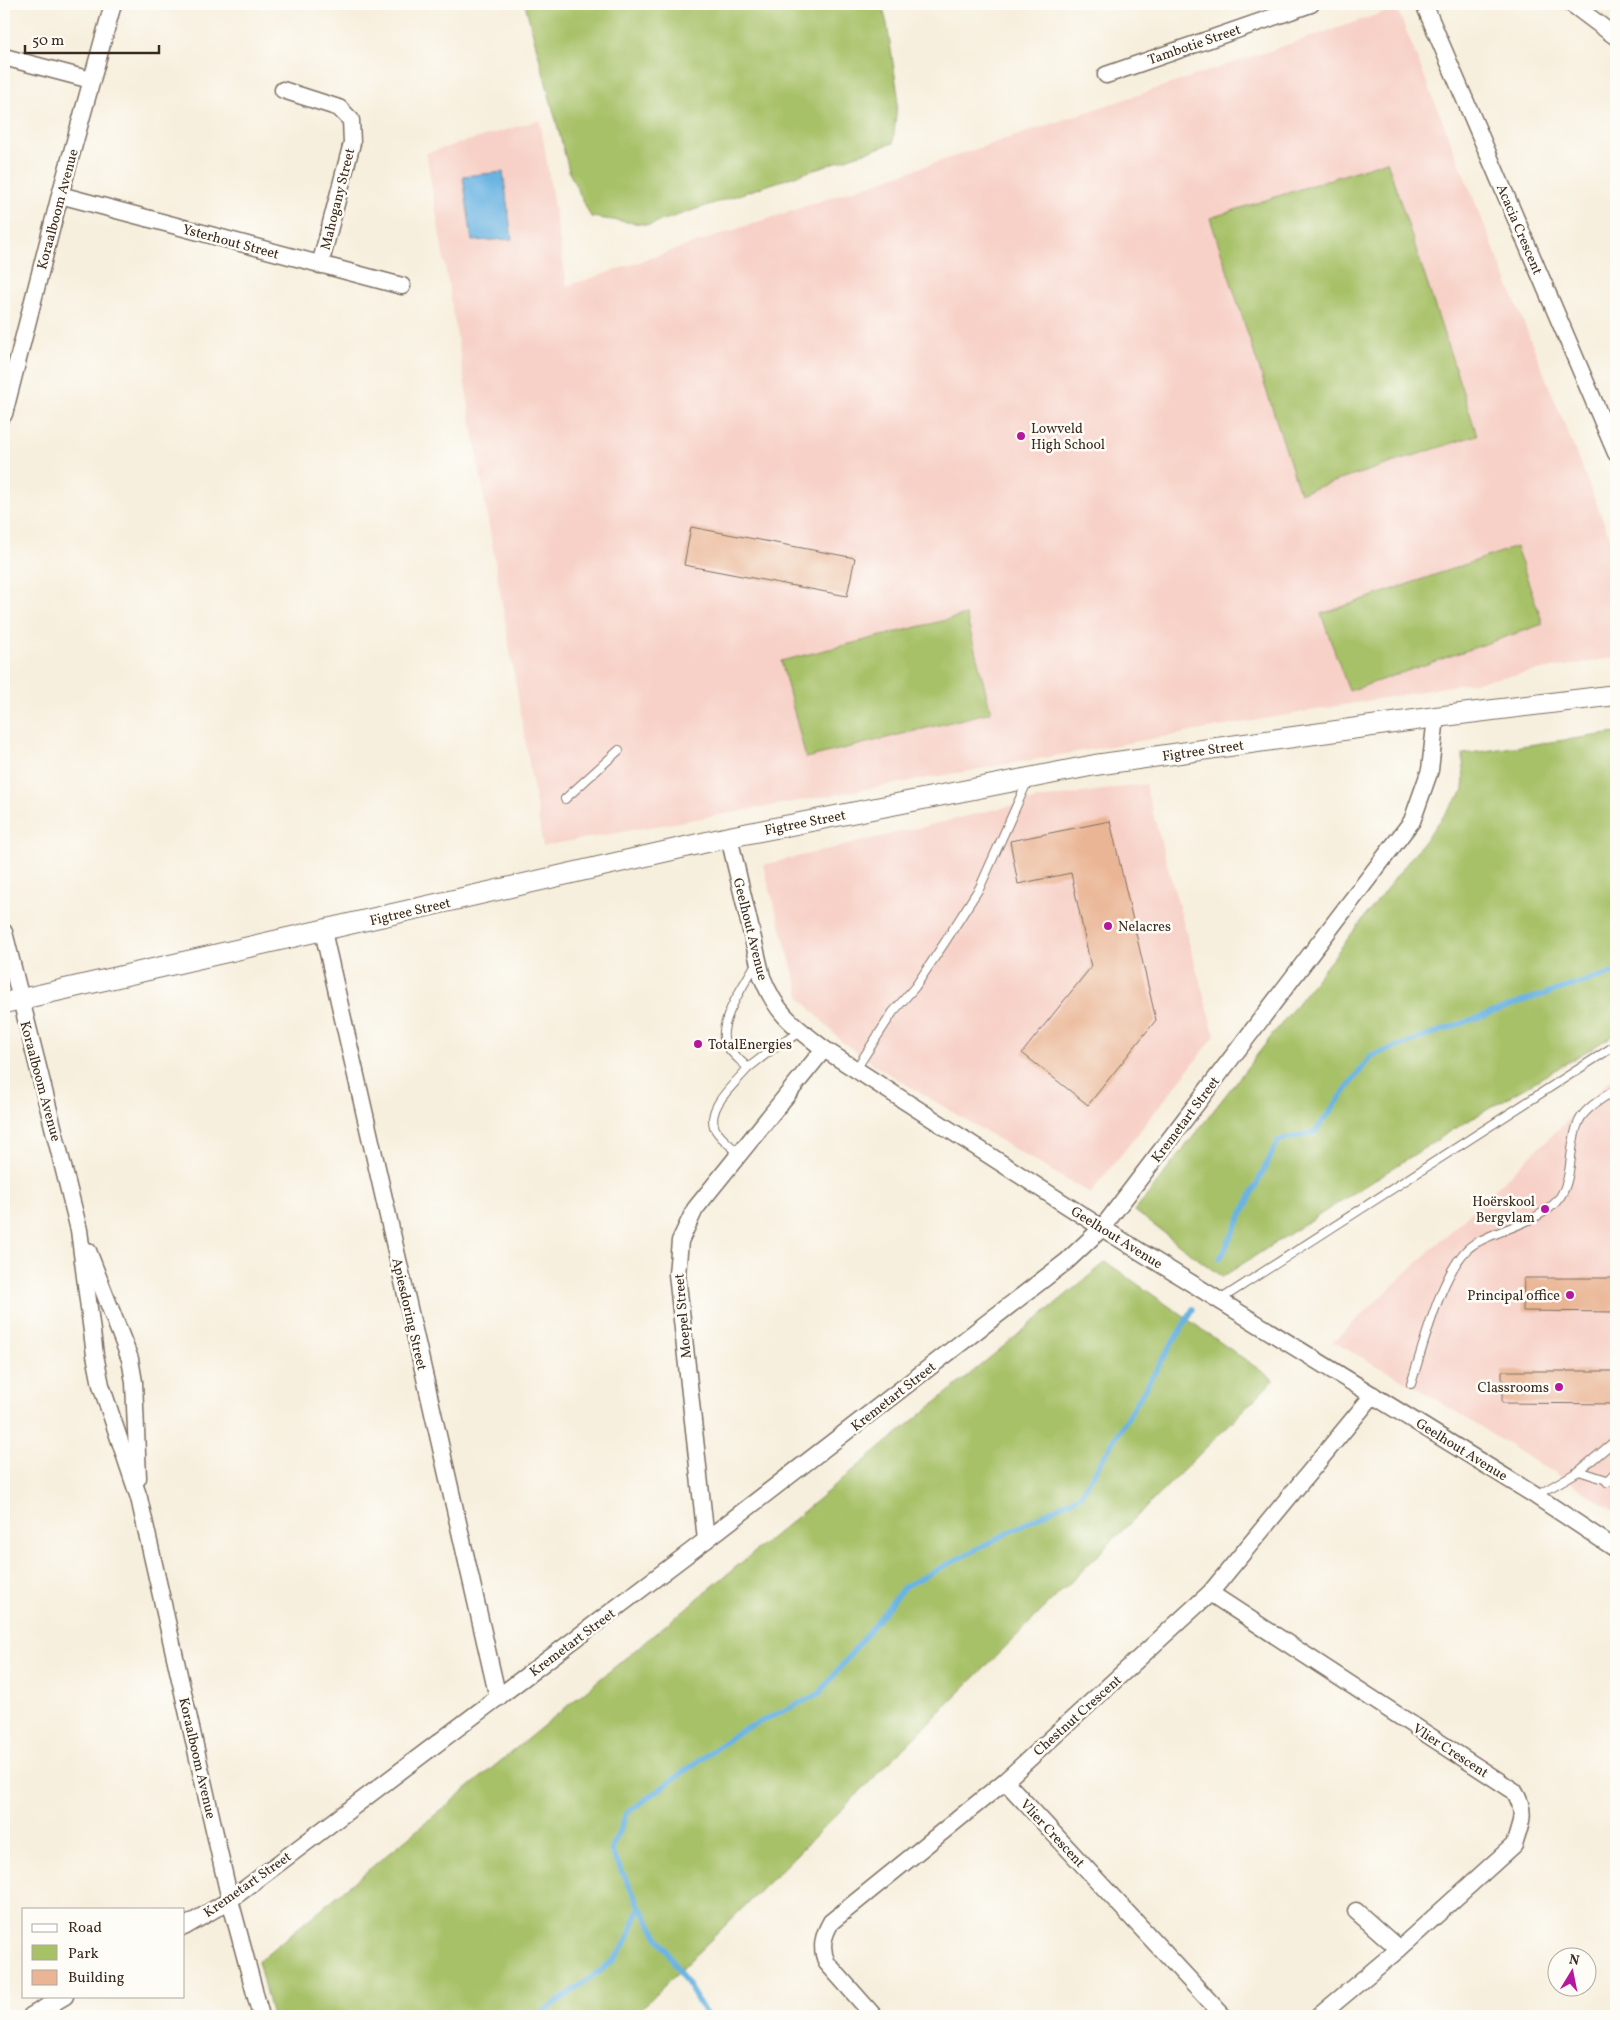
<svg xmlns="http://www.w3.org/2000/svg" width="1620" height="2020" viewBox="0 0 1620 2020" font-family="Vollkorn,serif">
<style>
.built{fill:#f7d1c7}
.green{fill:#a7c167;stroke:#717642}
.water{fill:#6ab4e2;stroke:#526f80}
.lines{fill:none;stroke-linecap:round;stroke-linejoin:round}
.stream{stroke:#6ab4e2;stroke-width:5.5}
.building{fill:#eab594}
.service-casing{stroke:#7d6f61;stroke-width:10}
.minor-casing{stroke:#7d6f61;stroke-width:19}
.tertiary-casing{stroke:#7d6f61;stroke-width:22}
.service{stroke:#fff;stroke-width:8}
.minor{stroke:#fff;stroke-width:16}
.tertiary{stroke:#fff;stroke-width:20}
.poi-dot{fill:#b5179e;stroke:#fdfcf7;stroke-width:2}
.labels{text-anchor:middle;stroke-width:5;stroke-linejoin:round;paint-order:stroke}
.street-label{font-size:14px;fill:#3b2a1e;stroke:#fdfcf7}
.poi-label{font-size:14px;fill:#3b2a1e;stroke:#fdfcf7;text-anchor:start}
</style>
<rect width="100%" height="100%" fill="#fdfcf7"/>
<filter id="ink" filterUnits="userSpaceOnUse"><feTurbulence type="fractalNoise" baseFrequency=".02" numOctaves="2"/><feDisplacementMap in="SourceGraphic" scale="10" xChannelSelector="R" yChannelSelector="G"/><feConvolveMatrix kernelMatrix="1 2 1 2 8 2 1 2 1" color-interpolation-filters="sRGB"/></filter>
<filter id="wash" filterUnits="userSpaceOnUse"><feTurbulence type="fractalNoise" baseFrequency=".0096" numOctaves="4" result="noise"/><feDisplacementMap in="SourceGraphic" scale="20" xChannelSelector="R" yChannelSelector="G"/><feGaussianBlur stdDeviation="1.12" result="paint"/><feColorMatrix in="noise" values="0 0 0 0 0 0 0 0 0 0 0 0 0 0 0 0 0 1.4 0 .05"/><feComposite in="paint" operator="in"/></filter>
<g filter="url(#wash)">
<rect width="100%" height="100%" fill="#f7efdd"/>
<!-- built -->
<g class="built">
<polygon points="1397,8 1616,552 1616,657 543,846 426,153 540,120 567,286"/>
<polygon points="1145,784 1215,1036 1090,1194 882,1070 842,1042 801,999 763,865 1034,800"/>
<polygon points="1616,1075 1616,1512 1411,1384 1333,1342"/>
</g>
<!-- green -->
<g class="green">
<polygon points="525,4 882,4 887,24 898,95 893,143 649,225 591,217 570,174"/>
<polygon points="1387,161 1477,435 1300,493 1210,218"/>
<polygon points="1516,547 1543,624 1349,691 1321,614"/>
<polygon points="966,615 991,712 806,758 781,661"/>
<polygon points="1616,733 1616,1034 1451,1131 1222,1277 1135,1211 1464,790 1463,754"/>
<polygon points="1106,1262 1274,1380 641,2009 631,2016 272,2016 258,1961"/>
</g>
<!-- water -->
<polygon class="water" points="503,172 512,239 472,241 463,176"/>
<g class="lines">
<!-- stream -->
<g class="stream">
<polyline points="1220,1259 1278,1141 1315,1132 1371,1056 1532,998 1616,972"/>
<polyline points="640,1907 707,2016"/>
<polyline points="538,2016 612,1962 626,1943 640,1907 611,1850 627,1813 737,1733 819,1694 904,1587 1081,1495 1193,1309"/>
</g>
</g>
<g id="blocks">
<!-- building -->
<g class="building">
<polygon points="691,527 855,558 847,596 684,565"/>
<polygon points="1110,821 1156,1020 1088,1105 1022,1053 1091,967 1071,873 1018,884 1010,841"/>
<polygon points="1524,1278 1616,1278 1616,1312 1523,1311"/>
<polygon points="1502,1371 1616,1371 1616,1404 1502,1403"/>
</g>
</g>
</g>
<g filter="url(#ink)">
<use href="#blocks" fill-opacity="0" stroke="#7d6f61" stroke-width="1"/>
<g class="lines">
<!-- service casing -->
<g class="service-casing">
<g id="service">
<polyline points="565,799 619,750"/>
<path d="M757 962C747 980 715 1025 726 1045 731 1053 741 1061 748 1068L779 1044 802 1032"/>
<polyline points="856,1069 893,1012 915,987 945,942 980,887 1028,780"/>
<path d="M740 1154C732 1147 720 1138 715 1129 705 1107 736 1083 748 1068"/>
<polyline points="1218,1301 1616,1045"/>
<path d="M1411 1384C1423 1348 1443 1263 1474 1244 1499 1229 1544 1221 1560 1197 1574 1176 1568 1145 1579 1121 1586 1107 1604 1098 1616 1089"/>
<polyline points="1579,1471 1616,1483"/>
<polyline points="1607,1482 1616,1472"/>
<polyline points="1536,1496 1579,1471 1616,1440"/>
</g>
</g>
<!-- minor casing -->
<g class="minor-casing">
<g id="minor">
<polyline points="1424,4 1616,453"/>
<polyline points="1572,4 1616,37"/>
<polyline points="4,57 91,80"/>
<polyline points="1106,75 1311,4"/>
<polyline points="283,90 339,108 351,120 352,143 320,265"/>
<polyline points="60,195 402,286"/>
<polyline points="4,414 60,195 113,4"/>
<path d="M729 837 762 977C778 1016 792 1024 824 1049L1102 1228 1536 1496 1616 1549"/>
<polyline points="323,931 498,1698"/>
<polyline points="4,932 79,1230 95,1355 101,1385 139,1498 230,1900 261,2016"/>
<polyline points="88,1251 130,1359 134,1382 138,1478"/>
<polyline points="706,1540 677,1274 680,1241 695,1209 824,1049"/>
<path d="M1210 1593 1514 1791C1527 1811 1521 1824 1514 1845L1399 1949 1319 2016"/>
<polyline points="1005,1781 1223,2016"/>
<polyline points="1356,1911 1399,1949"/>
<polyline points="184,1927 230,1900 706,1540 1067,1261 1102,1228 1412,821 1430,770 1436,717"/>
<polyline points="31,2016 65,1996"/>
<path d="M874 2016 827 1963C820 1948 823 1936 831 1922L1005 1781 1210 1593 1373 1395"/>
</g>
</g>
<!-- tertiary casing -->
<g class="tertiary-casing">
<polyline id="tertiary" points="4,1003 729,837 1095,765 1436,717 1616,695"/>
</g>
<!-- service -->
<use href="#service" class="service"/>
<!-- minor -->
<use href="#minor" class="minor"/>
<!-- tertiary -->
<use href="#tertiary" class="tertiary"/>
</g>
</g>
<!-- markers -->
<g class="poi-dot">
<circle cx="1021" cy="436" r="5"/>
<circle cx="1108" cy="926" r="5"/>
<circle cx="698" cy="1044" r="5"/>
<circle cx="1545" cy="1209" r="5"/>
<circle cx="1570" cy="1295" r="5"/>
<circle cx="1559" cy="1387" r="5"/>
</g>
<g class="labels">
<!-- street labels -->
<g class="street-label">
<text transform="translate(1194 44) rotate(-19)" y="5">Tambotie Street</text>
<text transform="translate(337 199) rotate(-76)" y="5">Mahogany Street</text>
<text transform="translate(57 209) rotate(-75)" y="5">Koraalboom Avenue</text>
<text transform="translate(1520 229) rotate(67)" y="5">Acacia Crescent</text>
<text transform="translate(231 241) rotate(15)" y="5">Ysterhout Street</text>
<text transform="translate(1203 750) rotate(-8)" y="5">Figtree Street</text>
<text transform="translate(805 822) rotate(-11)" y="5">Figtree Street</text>
<text transform="translate(410 911) rotate(-13)" y="5">Figtree Street</text>
<text transform="translate(751 929) rotate(76)" y="5">Geelhout Avenue</text>
<text transform="translate(41 1081) rotate(75)" y="5">Koraalboom Avenue</text>
<text transform="translate(1185 1119) rotate(-53)" y="5">Kremetart Street</text>
<text transform="translate(1117 1237) rotate(32)" y="5">Geelhout Avenue</text>
<text transform="translate(410 1314) rotate(77)" y="5">Apiesdoring Street</text>
<text transform="translate(682 1316) rotate(-95)" y="5">Moepel Street</text>
<text transform="translate(893 1396) rotate(-38)" y="5">Kremetart Street</text>
<text transform="translate(1462 1449) rotate(32)" y="5">Geelhout Avenue</text>
<text transform="translate(572 1642) rotate(-37)" y="5">Kremetart Street</text>
<text transform="translate(1077 1715) rotate(-42)" y="5">Chestnut Crescent</text>
<text transform="translate(1451 1750) rotate(33)" y="5">Vlier Crescent</text>
<text transform="translate(198 1758) rotate(77)" y="5">Koraalboom Avenue</text>
<text transform="translate(1053 1833) rotate(47)" y="5">Vlier Crescent</text>
<text transform="translate(247 1884) rotate(-35)" y="5">Kremetart Street</text>
</g>
<!-- poi labels -->
<g class="poi-label">
<text x="1031" y="433">Lowveld<tspan x="1031" dy="16">High School</tspan></text>
<text x="1118" y="931">Nelacres</text>
<text x="708" y="1049">TotalEnergies</text>
<text x="1535" y="1206" text-anchor="end">Hoërskool<tspan x="1535" dy="16">Bergvlam</tspan></text>
<text x="1560" y="1300" text-anchor="end">Principal office</text>
<text x="1549" y="1392" text-anchor="end">Classrooms</text>
</g>
</g>
<!-- margin -->
<rect width="1620" height="2020" fill="none" stroke="#fdfcf7" stroke-width="20"/>
<!-- legend -->
<rect x="22" y="1908" width="162" height="90" fill="#fdfcf7" stroke="#afa8a0"/>
<rect x="32" y="1924" width="25" height="8" fill="#ffffff" stroke="#afa8a0"/>
<text x="68" y="1932" font-size="15" fill="#3b2a1e">Road</text>
<rect x="32" y="1945" width="25" height="15" fill="#a7c167" stroke="#afa8a0"/>
<text x="68" y="1958" font-size="15" fill="#3b2a1e">Park</text>
<rect x="32" y="1970" width="25" height="15" fill="#eab594" stroke="#afa8a0"/>
<text x="68" y="1982" font-size="15" fill="#3b2a1e">Building</text>
<!-- north arrow -->
<g transform="translate(1572 1972) rotate(10)"><circle r="24" fill="#fdfcf7" stroke="#afa8a0"/>
<path d="M0-4L9 19L0 12L-9 19Z" fill="#b5179e"/>
<text y="-8" font-size="14" font-weight="bold" text-anchor="middle" fill="#3b2a1e">N</text>
</g>
<!-- scale -->
<path d="M25 45v8h134v-8" fill="none" stroke="#3b2a1e" stroke-width="2.5"/>
<text x="32" y="45" font-size="15" fill="#3b2a1e" stroke="#fdfcf7" stroke-width="4" paint-order="stroke">50 m</text>
</svg>
